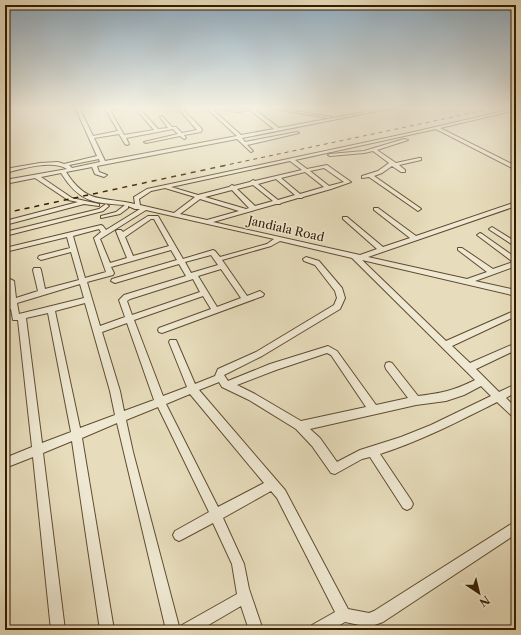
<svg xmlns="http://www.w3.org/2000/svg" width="521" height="635" viewBox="0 0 521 635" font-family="'Libre Caslon Text',serif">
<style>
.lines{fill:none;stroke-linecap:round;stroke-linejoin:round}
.minor-casing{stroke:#614c30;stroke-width:2}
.minor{fill:#efe9d3;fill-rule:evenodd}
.rail-far1{stroke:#341c01;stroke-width:1;stroke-dasharray:4 4;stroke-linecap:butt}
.rail{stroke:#341c01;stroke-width:1.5;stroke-dasharray:5 5;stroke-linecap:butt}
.labels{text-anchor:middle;stroke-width:3;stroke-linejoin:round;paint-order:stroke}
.street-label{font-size:12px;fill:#341c01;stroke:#efe9d3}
</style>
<rect width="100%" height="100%" fill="#e7ddbc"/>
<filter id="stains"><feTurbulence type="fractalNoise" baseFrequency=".005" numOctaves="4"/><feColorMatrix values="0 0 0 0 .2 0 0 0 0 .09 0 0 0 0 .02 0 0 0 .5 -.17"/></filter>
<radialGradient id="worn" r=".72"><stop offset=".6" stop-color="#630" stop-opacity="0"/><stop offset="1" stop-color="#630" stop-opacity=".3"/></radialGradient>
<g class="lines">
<!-- minor casing -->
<g class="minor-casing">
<g id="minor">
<path d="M75 107H79L93 136 118 131 104 107 108 108 128 107 126 108 110 110 124 135 154 130 134 107H138L158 129 168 128 160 117 162 116 172 127H176L182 133 197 130 177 107H181L202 129 201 132 184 135 186 138 184 139 180 136 146 143 144 142 178 134 173 129 126 138 129 144 127 145 125 144 119 134 94 138 105 161 237 136 205 107 239 110 263 107 254 109 279 128 392 107H398L242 138 245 142 297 132 299 133 247 145 253 151 251 152 237 139 97 166 99 172 107 175 104 177 95 174 92 167 66 172C87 205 102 196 135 204L134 197 147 189 414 132 516 108V110L440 128 516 166V170L436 129 295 160 307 169 327 165 351 182 331 189 303 197 302 198H298L281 203 280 204H276L213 222 360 255 377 249 343 219V217H347L383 247 410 238 374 210V208H378L416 236 516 202V206L368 257 467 279 487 272 458 250V248H462L493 269 513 262 477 235 480 233 482 234 516 258V266L475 281 516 290V296L362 260 446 341 516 310V316L452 346 470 363 516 343V350L476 369 499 392 516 384V392L506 398 516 408V418L513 417 497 402C459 421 421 441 380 454L411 500 413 504 411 508 407 510 403 508 370 457 362 459 335 474 331 473 312 446 296 429 249 400 222 387 219 382 199 390 285 490 348 609 369 613 374 611 516 521V534L383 622 369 627 345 622 331 630H310L312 625 335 612 277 498 271 491 223 518 244 564 249 589 263 630H249L241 606 200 630H166L117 423 82 438 114 630H100L72 441 43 453 65 630H51L33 457 5 468V458L32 447 18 320H13L11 309 5 310V304L10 303 6 281 10 279 14 281 16 298 38 291 33 270 34 268H40L41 270 45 289 79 280 71 252 41 260 38 258 39 256 70 248 67 237 5 252V248L101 225 103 226 106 230 140 209H135L128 206V208L120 214 101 218V216L116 212 125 205C93 203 79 202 61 173L41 177 72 198 99 204V206L84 204 5 225V221L78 202 68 200 35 178 5 184V180L67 169C52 159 21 169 5 173V169L40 163 58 162 64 164 97 156ZM211 108 239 112 250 110 274 129 241 135ZM99 159 100 162 72 168 69 165ZM290 161 302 170 255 181 253 180 250 182 234 186 232 185 229 187 198 195 171 187ZM324 168 344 182 329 186 310 171ZM305 172 324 187 300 194 281 178ZM276 179 295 195 278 200 258 184ZM253 185 273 201 255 206 237 189ZM165 188 195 197 174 213 140 205 139 199 151 191ZM232 190 249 208 246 209 205 197ZM200 199 239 211 207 220 180 214ZM146 210 274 239 267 244 220 257 215 251 213 250 183 259 158 216H148L123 232 121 230H117L116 231 127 258 110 263 100 239ZM151 219H154L169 246 133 256 125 237ZM99 229 101 232 94 238 106 272 85 278 73 236ZM280 241 352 258 475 380C453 391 442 393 418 396L392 363 389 362 386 363 385 366 386 369 408 398 376 405 337 351 328 346 270 364 228 381 224 375 262 356 340 309 345 298 342 288 319 261 306 257 303 259 304 261 315 265 335 291 337 298 334 305 256 352 218 369 215 376 195 384 176 340H170L169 342 187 387 163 396 134 320 203 296 211 309 159 328 158 330 159 332 162 333 263 296 264 294 260 291 247 296 222 260 271 246ZM171 250 177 260 112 279 111 281 115 283 179 264 186 276 124 295 119 300 125 317 100 326 87 282 113 275 114 273 111 267ZM211 255 218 265 191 273 185 262ZM221 269 241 298 217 307 198 276ZM193 279 200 292 132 315 127 301 130 299ZM80 284 84 298 19 314 17 303ZM85 303 110 391 115 415 80 428 55 311ZM48 313 71 432 42 443 26 318ZM127 323 154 400 124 411 120 391 102 332ZM327 353 331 355 366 407 301 421 255 394 237 385 276 370ZM481 386 491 396 431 425 401 437 360 450 337 462 320 438 310 429 416 405 446 401 464 395ZM190 394 264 483 218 507 166 404ZM158 407 209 512 175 531 173 535 175 539 179 541 183 539 213 523 232 564 237 594 182 625 180 630 133 452 126 420Z"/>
<polygon points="263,107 271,107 331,117 329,118"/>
<polygon points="404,139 408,140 377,150 396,163 419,158 421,158 421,160 399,165 405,170 405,172 401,172 392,166 382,173 374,176 420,208 421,209 418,211 369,177 362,178 362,176 378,171 389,163 373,151 364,153 330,156 328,155 330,154 364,151"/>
<polygon points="106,204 109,206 103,211 5,236 5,232 99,209"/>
<polygon points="492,227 516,242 516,247 490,230 489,229"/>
</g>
</g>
<!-- minor -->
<use href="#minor" class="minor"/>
<!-- rail-far1 -->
<polyline class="rail-far1" points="222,166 500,107"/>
<!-- rail -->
<polyline class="rail" points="5,213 227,165"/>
</g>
<!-- sky -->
<linearGradient id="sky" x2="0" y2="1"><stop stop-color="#8faabd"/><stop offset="0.55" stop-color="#f4f0e1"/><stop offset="1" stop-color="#f4f0e1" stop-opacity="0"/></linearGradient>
<rect width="521" height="196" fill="url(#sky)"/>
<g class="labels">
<!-- street labels -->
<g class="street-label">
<text transform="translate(286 229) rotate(13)" y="4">Jandiala Road</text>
</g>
</g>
<!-- margin -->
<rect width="521" height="635" fill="none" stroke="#e7ddbc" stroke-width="20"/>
<rect x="6" y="6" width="509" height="623" fill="none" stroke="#341c01" stroke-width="2"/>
<rect x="10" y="10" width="501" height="615" fill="none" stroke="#341c01"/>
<!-- north arrow -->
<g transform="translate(479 593) rotate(145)" stroke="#efe9d3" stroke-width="3" paint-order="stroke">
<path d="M0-3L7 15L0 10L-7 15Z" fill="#341c01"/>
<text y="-6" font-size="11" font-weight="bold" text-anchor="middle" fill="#341c01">N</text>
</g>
<rect width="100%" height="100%" filter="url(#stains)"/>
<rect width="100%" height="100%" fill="url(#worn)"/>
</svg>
